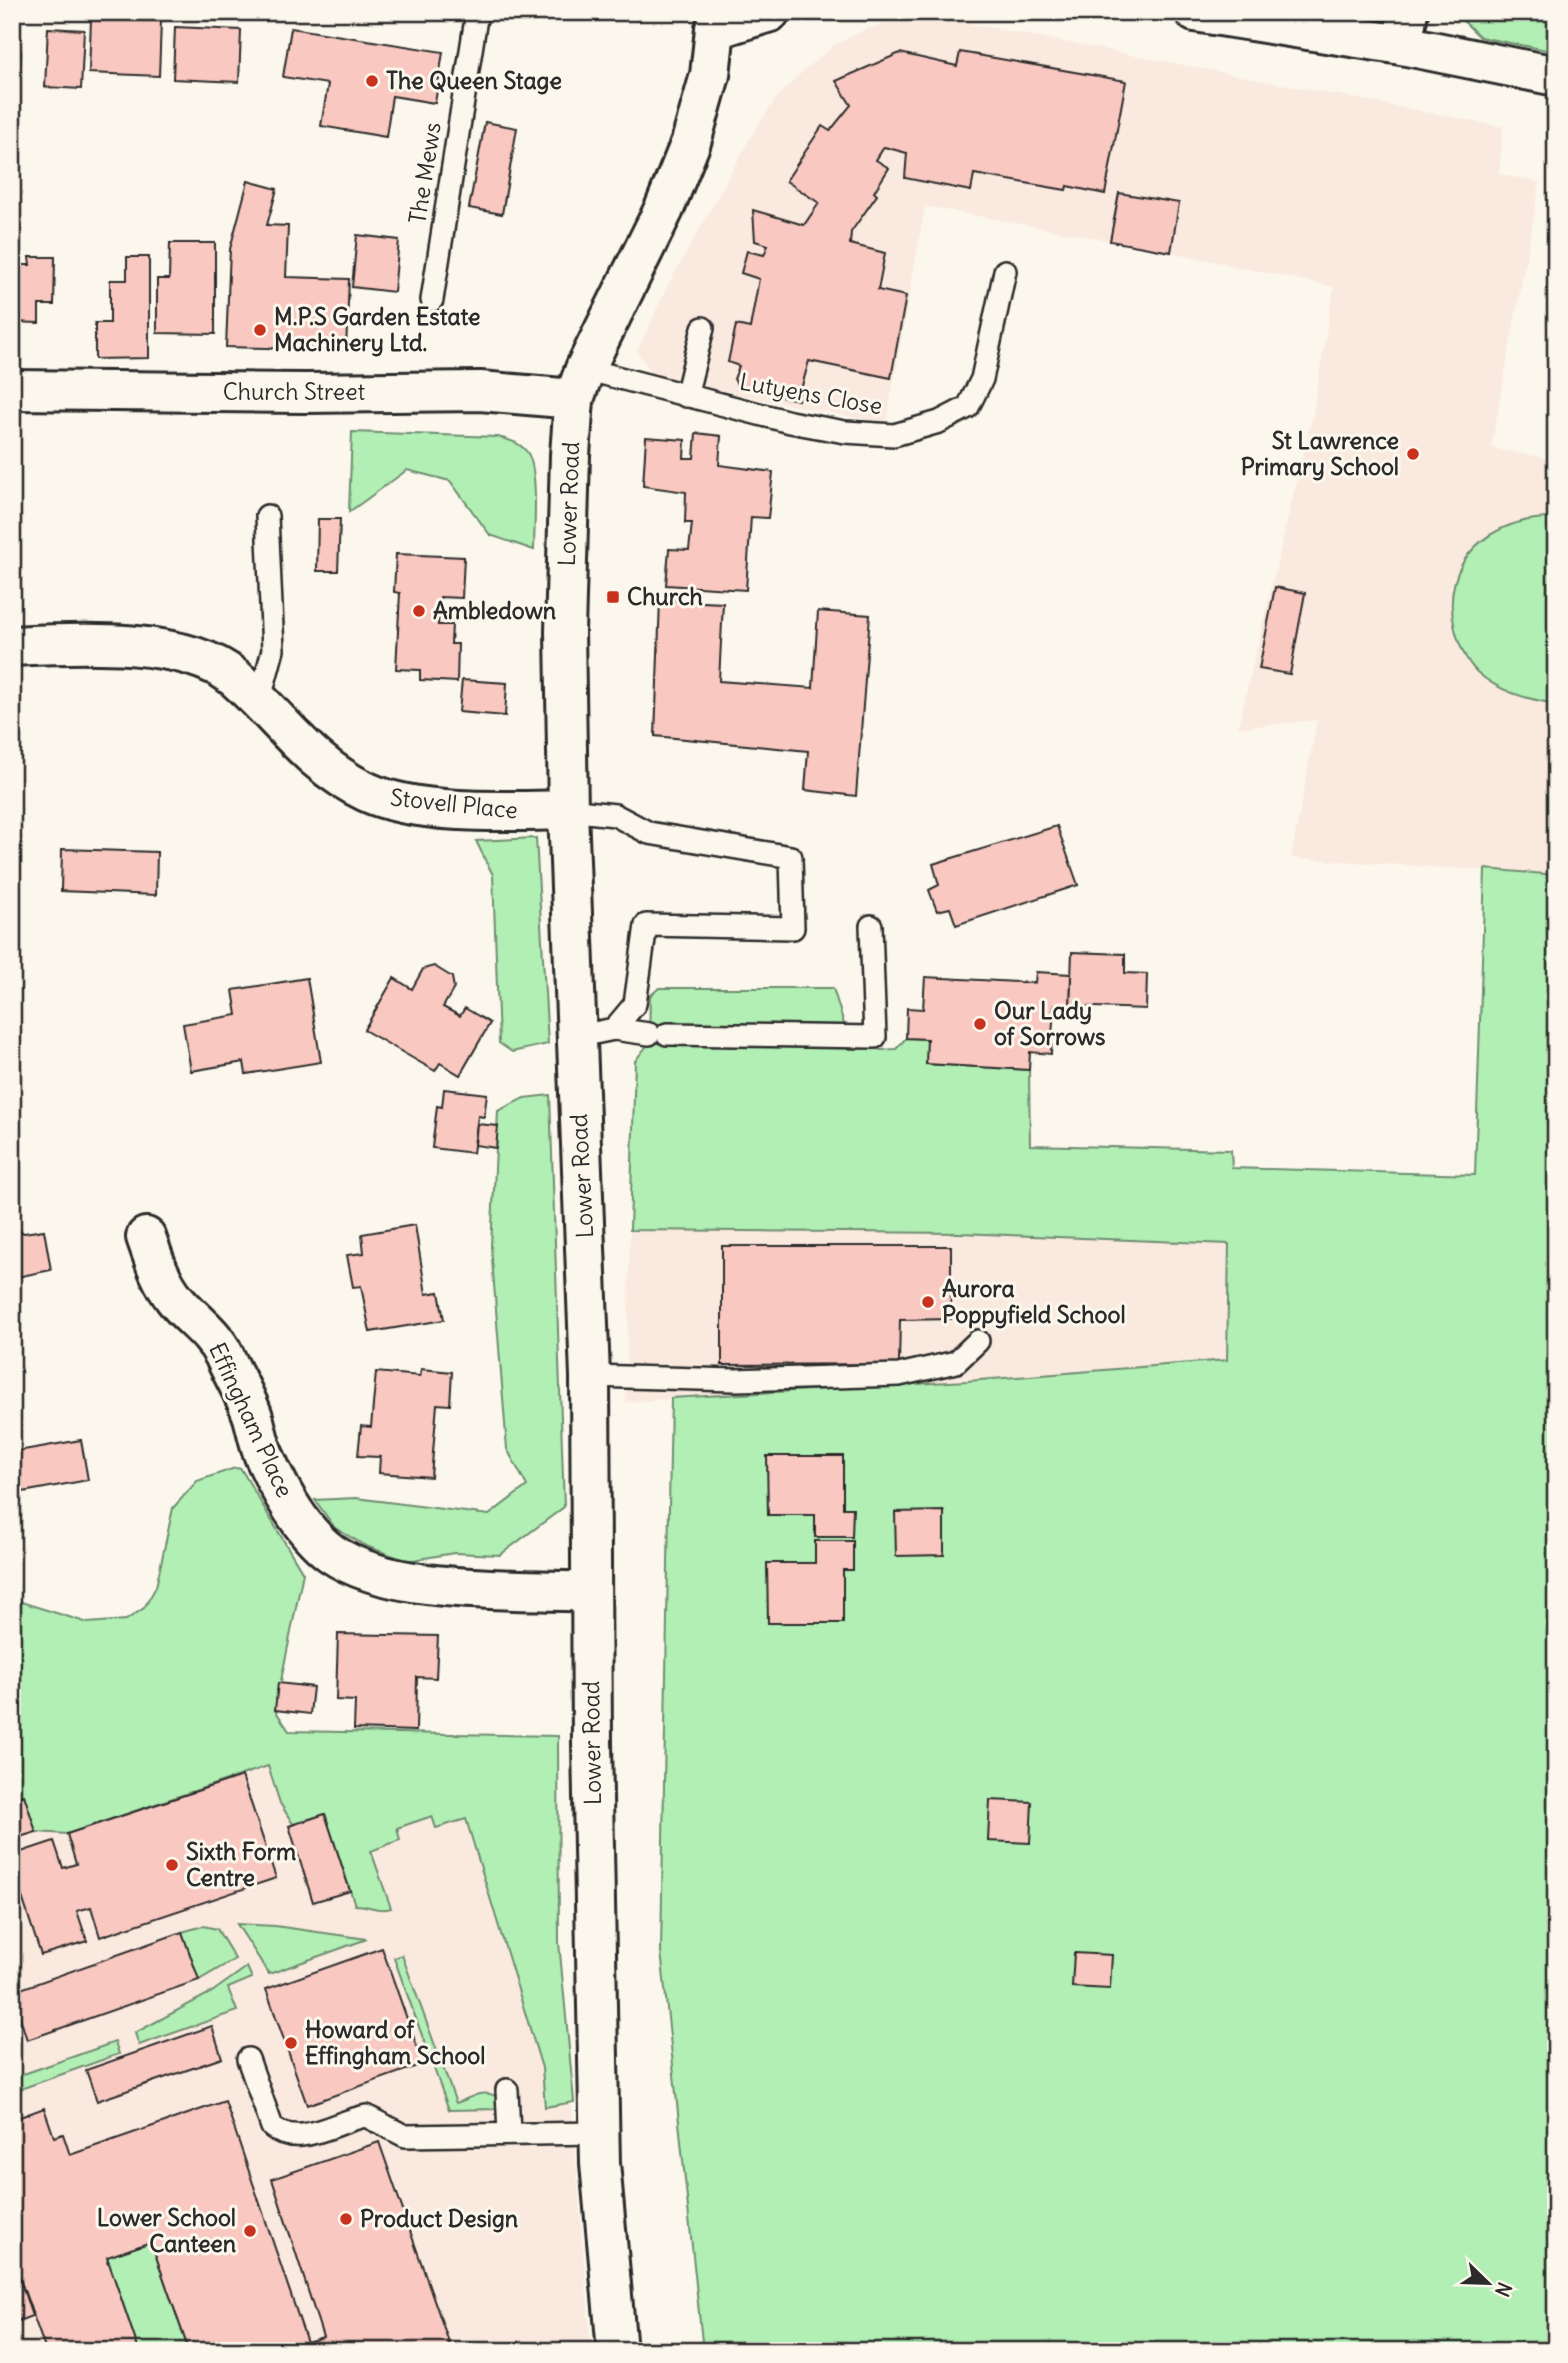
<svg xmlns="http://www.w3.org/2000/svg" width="1568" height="2363" viewBox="0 0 1568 2363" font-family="Delius,sans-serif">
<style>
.built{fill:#fae9df}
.green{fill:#b2efb5;stroke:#6e8d70;stroke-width:2}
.building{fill:#f9c9c1;stroke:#2b2b2b;stroke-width:2}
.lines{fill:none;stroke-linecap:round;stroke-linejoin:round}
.lane-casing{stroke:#2b2b2b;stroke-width:26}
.street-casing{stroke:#2b2b2b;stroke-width:44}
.secondary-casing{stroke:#2b2b2b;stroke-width:44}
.lane{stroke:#fbf7ec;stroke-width:21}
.street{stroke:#fbf7ec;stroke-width:38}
.secondary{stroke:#fbf7ec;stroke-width:38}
.poi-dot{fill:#c8321e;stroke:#fbf7ec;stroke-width:2.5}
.labels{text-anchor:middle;stroke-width:6;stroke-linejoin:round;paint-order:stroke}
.poi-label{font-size:23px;font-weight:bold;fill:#2b2b2b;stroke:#fbf7ec;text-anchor:start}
.street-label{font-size:23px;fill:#2b2b2b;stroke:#fbf7ec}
</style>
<rect width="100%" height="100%" fill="#fbf7ec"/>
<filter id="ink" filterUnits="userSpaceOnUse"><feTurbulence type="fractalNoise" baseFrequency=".0143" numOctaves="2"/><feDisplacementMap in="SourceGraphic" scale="14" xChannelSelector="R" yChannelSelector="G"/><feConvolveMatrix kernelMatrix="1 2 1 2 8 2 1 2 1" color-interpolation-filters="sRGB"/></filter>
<g filter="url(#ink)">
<!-- built -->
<g class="built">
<polygon points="956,21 1503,127 1499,174 1540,182 1491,448 1556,460 1556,875 1291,858 1317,720 1238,728 1313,413 1334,287 1171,252 925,206 886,424 751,397 652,373 637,352 667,287 752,135 774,101 800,74 833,46 866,29 890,23"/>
<polygon points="630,1230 960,1233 1229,1243 1227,1360 967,1381 626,1402"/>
<polygon points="12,1716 289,1731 558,1736 559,1942 591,2351 12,2351"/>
</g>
<!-- green -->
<g class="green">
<polygon points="1454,12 1556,12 1556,52 1480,37"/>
<path d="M352 432 498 437C509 440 519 442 527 452 539 468 534 528 534 550L490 535 450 481 407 470 349 512Z"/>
<path d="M1556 518V704C1527 699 1499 692 1477 672 1465 660 1459 645 1455 629 1438 561 1491 516 1556 518Z"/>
<polygon points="536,838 548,1044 512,1052 499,1043 493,875 476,841"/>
<polygon points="1485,869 1556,875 1556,2351 703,2351 661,1951 671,1398 967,1381 1227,1360 1229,1244 960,1233 630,1230 635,1061 649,1043 650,996 659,988 833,988 849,1040 881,1050 896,1049 906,1038 927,1039 927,1064 1029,1070 1030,1145 1231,1150 1232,1168 1475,1175"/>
<polygon points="550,1095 564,1507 500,1555 454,1553 407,1561 366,1546 335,1528 315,1500 356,1498 489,1515 527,1486 507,1449 491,1246 498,1111 524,1098"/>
<path d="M235 1468 241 1469 303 1573 275 1710 289 1731 558 1736 559 1942 574 2102 545 2107 542 2068 466 1819 436 1828 432 1816 397 1828 400 1840 371 1851 391 1908C378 1912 369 1905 355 1905L325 1814 293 1824 280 1803 268 1766 67 1834 36 1832 24 1795 12 1799V1599L88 1623 126 1620 144 1608 156 1587 173 1508 197 1481Z"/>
<polygon points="237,1924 275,1926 367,1939 269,1974"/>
<polygon points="203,1926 217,1929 235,1959 199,1980 182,1932"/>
<path d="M402 1955 456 2103C471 2098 481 2089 496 2096L499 2109 449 2110 394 1958Z"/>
<polygon points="247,1967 252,1978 228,1988 237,2011 139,2045 135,2033 212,1992"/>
<polygon points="115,2042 119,2054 12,2092 12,2078"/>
<polygon points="151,2242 189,2351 139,2351 107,2257"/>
</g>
<!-- building -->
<g class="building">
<polygon points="91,19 161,21 159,76 89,73"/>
<polygon points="175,27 241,30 239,82 173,79"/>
<polygon points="48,28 84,30 81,89 45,87"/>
<polygon points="291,28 443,52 435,103 392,96 386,137 321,126 328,84 283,77"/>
<polygon points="12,51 21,52 17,108 12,108"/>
<polygon points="960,52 1126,81 1105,194 1067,186 1066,190 974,174 971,191 905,178 907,153 884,147 876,160 889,168 874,192 877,195 851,232 850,244 885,253 878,290 906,296 891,378 809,361 798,400 738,386 734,379 739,366 728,362 736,325 750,328 759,279 741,273 747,251 764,255 768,245 755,241 753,210 804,225 819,203 786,181 822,126 830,131 851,105 836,81 900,53 957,66"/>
<polygon points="485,122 517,128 502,214 469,208"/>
<polygon points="248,181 277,189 267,225 288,226 286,277 349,279 346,350 226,347 230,249"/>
<polygon points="1119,193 1179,203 1171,252 1110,241"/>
<polygon points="357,235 399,240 394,292 352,287"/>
<polygon points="170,243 215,243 215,334 157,333 157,279 169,279"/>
<polygon points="29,257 55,257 54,305 39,305 39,323 12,322 12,265 30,265"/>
<polygon points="127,257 149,257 149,358 95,359 95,323 110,323 110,280 127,280"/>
<polygon points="696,433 721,436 719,465 773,472 768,518 751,517 746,590 666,585 669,549 689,550 692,523 685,523 686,492 643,486 646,437 685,440 684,458 694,458"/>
<polygon points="318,519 340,519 338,571 317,571"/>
<polygon points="396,554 464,557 462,598 440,597 438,625 452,625 451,644 458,644 457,682 420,680 420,670 396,669 400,593 394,592"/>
<polygon points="1275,587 1305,593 1290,674 1259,669"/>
<polygon points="660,600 723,603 719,681 813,688 818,611 870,615 856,796 805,790 808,751 655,736"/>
<polygon points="462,680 507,683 505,716 459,712"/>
<polygon points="1057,826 1078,885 956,925 950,908 937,911 929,890 939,885 933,864"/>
<polygon points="62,849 157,852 156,895 61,891"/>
<polygon points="1072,952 1125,954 1125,973 1147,974 1146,1009 1070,1006"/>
<polygon points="434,966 452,977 454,988 443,1007 460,1016 465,1008 490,1023 460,1075 440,1063 435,1071 364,1030 394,978 412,989 423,969"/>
<polygon points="1036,972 1071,974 1070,1006 1054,1005 1051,1054 1030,1052 1029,1070 926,1064 927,1039 906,1038 907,1008 923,1009 925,977 1035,983"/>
<polygon points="307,978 321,1062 246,1074 244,1062 191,1071 183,1024 237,1015 233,990"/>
<polygon points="444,1089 487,1094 484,1117 478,1116 473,1153 432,1148 437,1106 442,1107"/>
<polygon points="477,1124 498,1126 496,1148 475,1145"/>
<polygon points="415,1225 426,1294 439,1292 444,1320 370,1332 361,1286 353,1287 347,1255 364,1253 362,1234"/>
<polygon points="12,1228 24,1233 44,1230 51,1270 12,1278"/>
<polygon points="722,1246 951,1246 951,1319 900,1320 899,1364 722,1365"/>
<polygon points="421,1369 452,1372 450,1405 437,1404 431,1477 379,1473 380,1457 358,1456 361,1426 371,1427 376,1372 420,1376"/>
<polygon points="81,1440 88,1480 12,1494 12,1452"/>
<polygon points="767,1456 843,1456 843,1508 853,1508 852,1537 815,1537 815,1515 768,1515"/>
<polygon points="944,1511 944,1555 896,1556 895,1512"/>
<polygon points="815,1541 853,1541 853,1570 843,1570 843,1623 768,1623 767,1563 815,1563"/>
<polygon points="338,1634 438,1636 436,1678 417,1677 416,1731 354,1729 355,1701 336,1700"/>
<polygon points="278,1683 313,1687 310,1714 275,1710"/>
<polygon points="242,1776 276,1878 100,1937 91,1907 77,1911 87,1941 41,1955 12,1866 12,1855 54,1841 63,1868 76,1864 67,1834"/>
<polygon points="24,1795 36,1832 20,1837 12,1812 12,1799"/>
<polygon points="990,1800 1032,1802 1030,1843 988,1841"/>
<polygon points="325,1814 350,1891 313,1902 289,1826"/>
<polygon points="182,1932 199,1980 27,2040 12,1992"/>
<polygon points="382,1948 423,2064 307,2105 266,1989"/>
<polygon points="1074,1953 1112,1955 1110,1989 1072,1987"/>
<polygon points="212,2026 222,2058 97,2101 86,2070"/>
<polygon points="225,2101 310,2351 189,2351 151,2242 107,2257 139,2351 46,2351 12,2257 12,2120 44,2108 54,2137 63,2134 70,2155"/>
<polygon points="379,2142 452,2351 310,2351 307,2342 323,2337 272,2179"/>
<polygon points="14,2262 32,2316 13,2323 12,2263"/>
</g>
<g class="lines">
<!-- lane casing -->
<g class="lane-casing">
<g id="lane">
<polyline points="432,300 477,12"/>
<polyline points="585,369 790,422 845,432 894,435 939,422 968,407 982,379 1005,271"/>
<polyline points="686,396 703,328"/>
<polyline points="259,702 273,650 267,516"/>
<polyline points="568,810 615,815 649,833 791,857 793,928 646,925 635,1004 614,1029 575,1037"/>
<polyline points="614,1029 649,1034"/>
<polyline points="667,1034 875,1037 871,926"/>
<polyline points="590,1376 735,1380 899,1375 956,1362 978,1341"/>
<path d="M248 2059 272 2127C299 2149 336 2121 366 2116L405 2136 599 2133"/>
<polyline points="507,2090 509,2134"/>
</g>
</g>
<!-- street casing -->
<g class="street-casing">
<g id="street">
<polyline points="1402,45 1408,12"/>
<polyline points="12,390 305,393 480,391 574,399"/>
<path d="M12 646C73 643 186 636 235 678 281 718 309 765 367 792 419 816 511 811 568 810"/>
<path d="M146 1237C154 1260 160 1280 175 1299 191 1319 212 1331 224 1355 233 1375 246 1396 253 1417 257 1431 259 1445 265 1458 280 1491 302 1532 331 1553 392 1596 517 1588 591 1592"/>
</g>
</g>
<!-- secondary casing -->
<g class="secondary-casing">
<g id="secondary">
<polyline points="1195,12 1402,45 1556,76"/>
<polyline points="715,29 770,12"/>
<polyline points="617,2351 600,2163 592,1743 590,1376 568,810 565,632 570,455 574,399 585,369 664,209 691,142 710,75 715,29"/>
</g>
</g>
<!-- lane -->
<use href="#lane" class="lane"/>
<!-- street -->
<use href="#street" class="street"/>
<!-- secondary -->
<use href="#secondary" class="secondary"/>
</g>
</g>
<!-- markers -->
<g class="poi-dot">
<circle cx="372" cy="81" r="7"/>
<circle cx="260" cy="330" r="7"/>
<circle cx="1413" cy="454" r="7"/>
<rect x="606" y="590" width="14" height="14" rx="3.5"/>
<circle cx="419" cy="611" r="7"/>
<circle cx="980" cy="1024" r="7"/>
<circle cx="928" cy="1302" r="7"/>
<circle cx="172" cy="1865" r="7"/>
<circle cx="291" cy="2043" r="7"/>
<circle cx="346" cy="2219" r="7"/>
<circle cx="250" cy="2231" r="7"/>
</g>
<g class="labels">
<!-- poi labels -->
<g class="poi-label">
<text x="386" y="89">The Queen Stage</text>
<text x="274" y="325">M.P.S Garden Estate<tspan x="274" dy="26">Machinery Ltd.</tspan></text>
<text x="1399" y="449" text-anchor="end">St Lawrence<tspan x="1399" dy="26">Primary School</tspan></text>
<text x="627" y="605">Church</text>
<text x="433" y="619">Ambledown</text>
<text x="994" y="1019">Our Lady<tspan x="994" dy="26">of Sorrows</tspan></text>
<text x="942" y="1297">Aurora<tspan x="942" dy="26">Poppyfield School</tspan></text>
<text x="186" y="1860">Sixth Form<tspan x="186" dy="26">Centre</tspan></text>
<text x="305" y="2038">Howard of<tspan x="305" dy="26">Effingham School</tspan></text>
<text x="236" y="2226" text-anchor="end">Lower School<tspan x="236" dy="26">Canteen</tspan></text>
<text x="360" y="2227">Product Design</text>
</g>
<!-- street labels -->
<g class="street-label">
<text transform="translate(425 173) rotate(-81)" y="8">The Mews</text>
<text x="294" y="400">Church Street</text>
<text transform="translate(811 394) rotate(10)" y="8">Lutyens Close</text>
<text transform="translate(569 504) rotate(-88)" y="8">Lower Road</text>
<text transform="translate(454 804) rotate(6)" y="8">Stovell Place</text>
<text transform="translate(582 1176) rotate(-93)" y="8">Lower Road</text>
<text transform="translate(251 1420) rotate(65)" y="8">Effingham Place</text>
<text transform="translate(592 1743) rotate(-91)" y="8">Lower Road</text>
</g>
</g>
<!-- margin -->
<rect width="1568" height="2363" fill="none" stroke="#fbf7ec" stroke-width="42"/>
<rect x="21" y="21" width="1526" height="2321" fill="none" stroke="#2b2b2b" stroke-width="2.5" filter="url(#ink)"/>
<!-- north arrow -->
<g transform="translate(1488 2283) rotate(113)" stroke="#fbf7ec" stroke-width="5" paint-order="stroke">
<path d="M0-5L12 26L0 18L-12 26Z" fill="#2b2b2b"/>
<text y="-10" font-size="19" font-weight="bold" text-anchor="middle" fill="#2b2b2b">N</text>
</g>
</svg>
